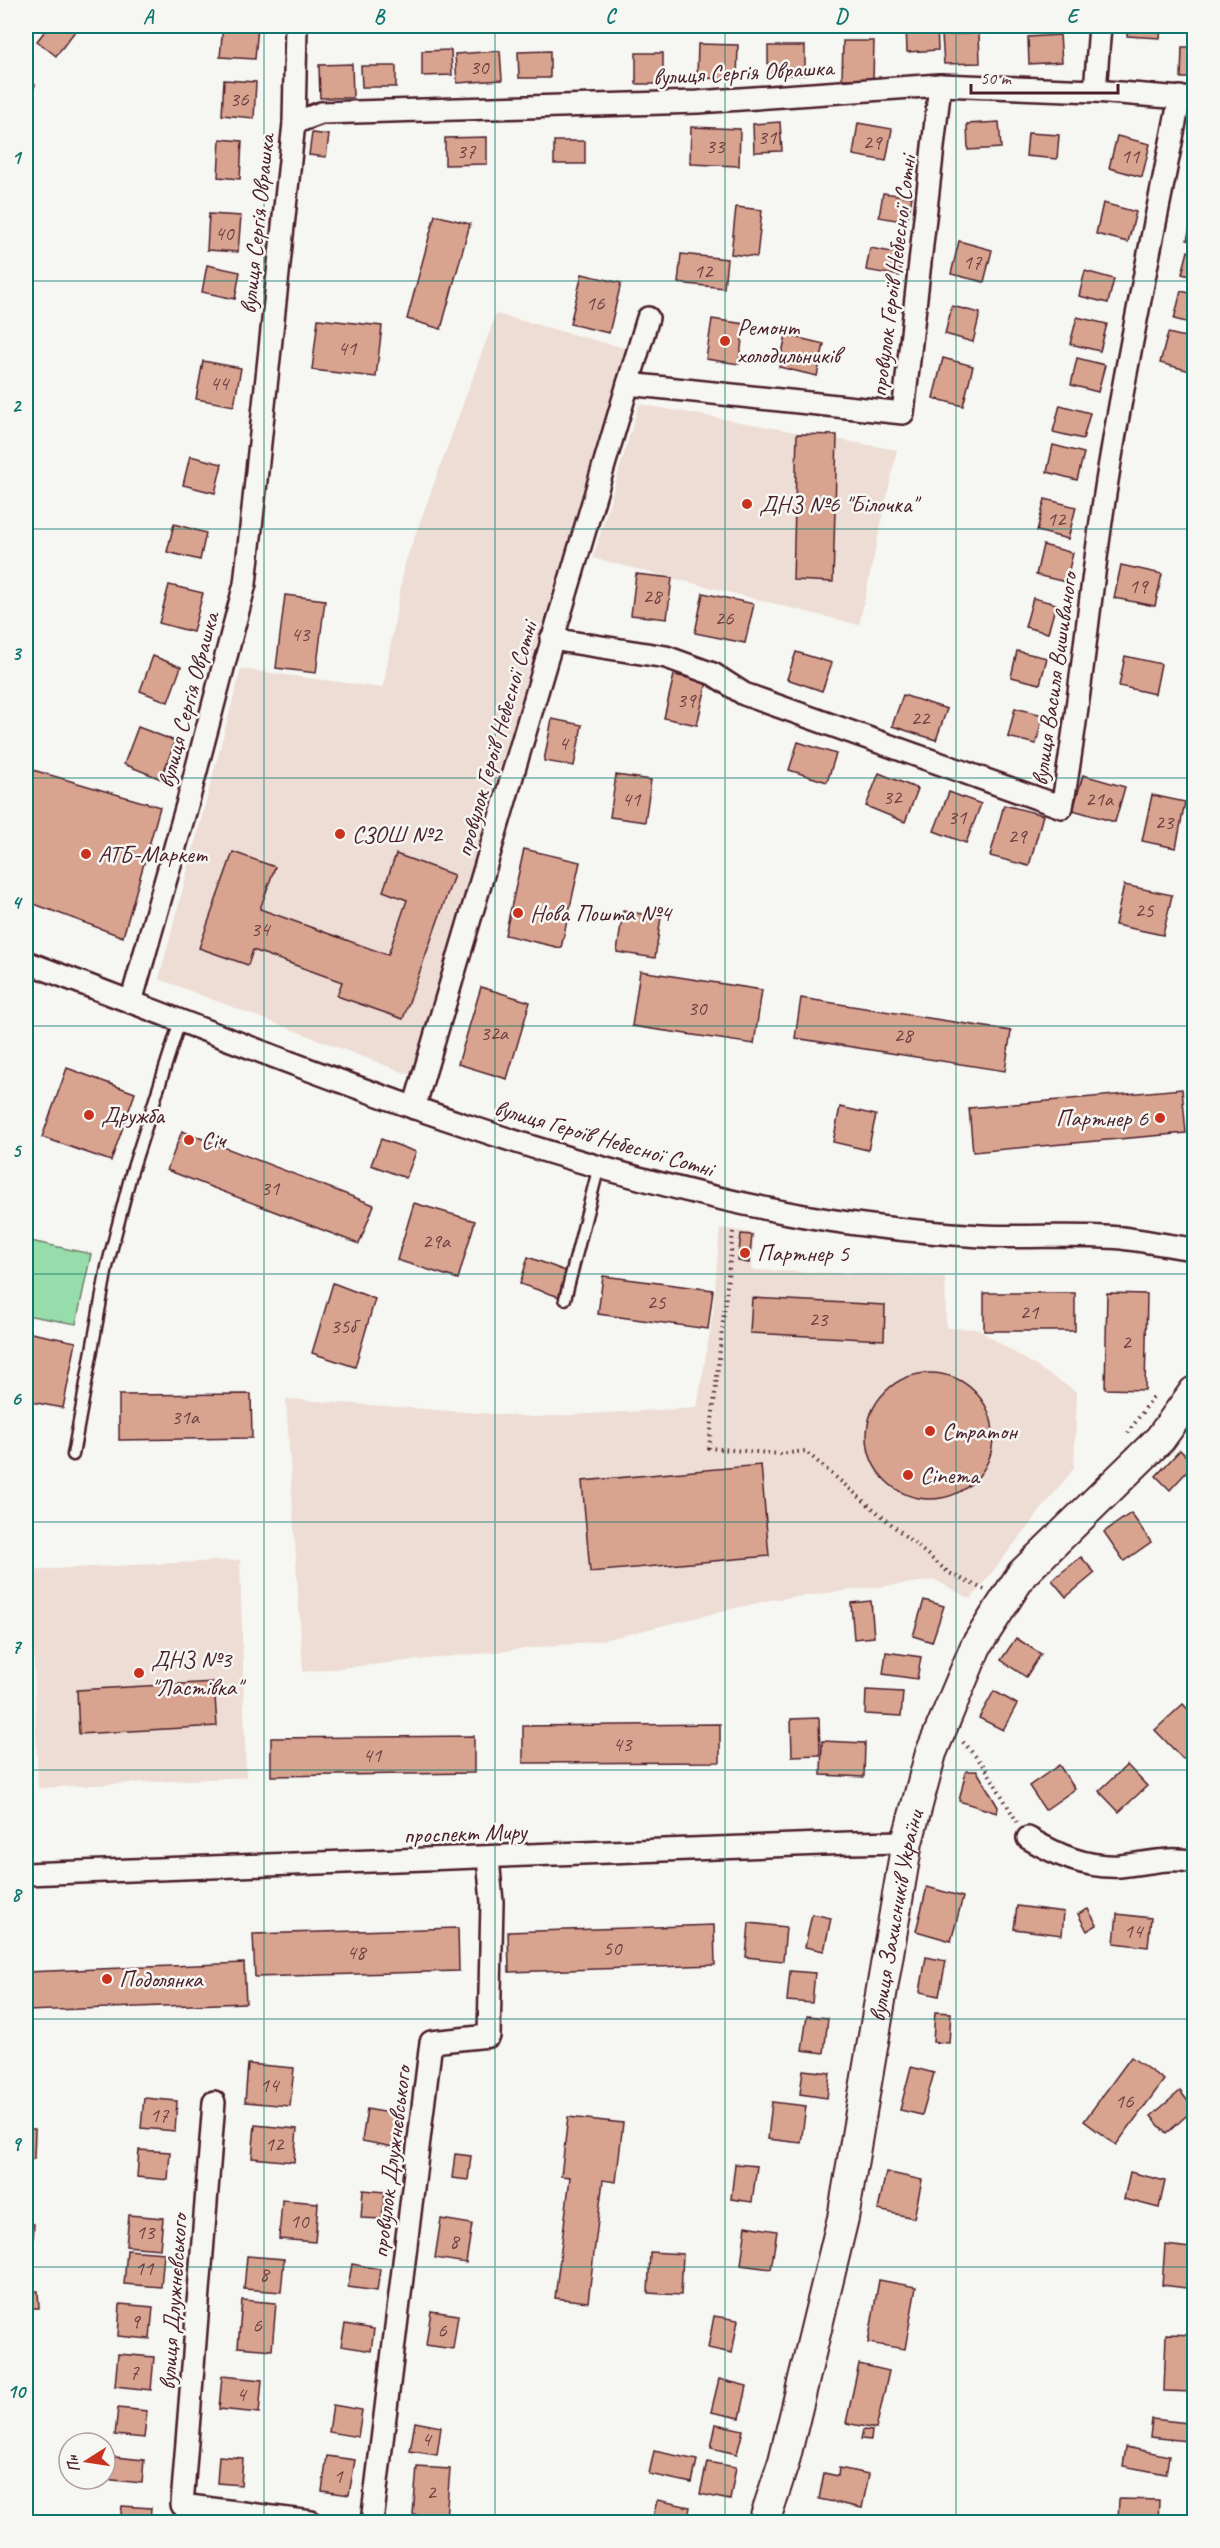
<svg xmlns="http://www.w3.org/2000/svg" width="1220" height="2548" viewBox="0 0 1220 2548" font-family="Caveat,sans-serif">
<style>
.built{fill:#edddd4}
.green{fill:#96ddab;stroke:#707e6b;stroke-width:1.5}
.building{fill:#d9a48f;stroke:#4a1f2b;stroke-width:1.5}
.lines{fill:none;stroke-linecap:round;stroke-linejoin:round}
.lane-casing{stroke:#4a1f2b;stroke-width:15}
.street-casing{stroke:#4a1f2b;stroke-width:26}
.secondary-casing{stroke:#4a1f2b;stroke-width:34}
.path{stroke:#4a1f2b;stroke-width:4;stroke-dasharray:1.5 4.5;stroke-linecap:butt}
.lane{stroke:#f6f6f2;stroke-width:10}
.street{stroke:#f6f6f2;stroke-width:21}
.secondary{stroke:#f6f6f2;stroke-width:30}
.grid{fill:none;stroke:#0f766e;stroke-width:1.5;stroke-opacity:0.55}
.poi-dot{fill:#c8321e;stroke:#f6f6f2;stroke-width:2}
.labels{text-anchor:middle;stroke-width:5;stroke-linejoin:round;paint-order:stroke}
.number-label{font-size:21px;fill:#6e4044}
.street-label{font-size:24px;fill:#4a1f2b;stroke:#f6f6f2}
.poi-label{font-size:24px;fill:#4a1f2b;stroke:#f6f6f2;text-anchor:start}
.neatline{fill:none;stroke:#0f766e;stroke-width:2}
.grid-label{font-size:20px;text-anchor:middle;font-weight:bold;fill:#0f766e}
</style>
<rect width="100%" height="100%" fill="#f6f6f2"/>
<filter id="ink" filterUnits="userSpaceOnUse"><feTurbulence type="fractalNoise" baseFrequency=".0167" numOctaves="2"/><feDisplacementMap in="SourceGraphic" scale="12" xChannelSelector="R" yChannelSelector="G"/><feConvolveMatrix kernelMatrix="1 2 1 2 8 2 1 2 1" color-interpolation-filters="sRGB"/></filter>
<g filter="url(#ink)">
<!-- built -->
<g class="built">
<polygon points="496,314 628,349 531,663 416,1077 159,979 241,669 383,688 405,563"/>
<polygon points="639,404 897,450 859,625 593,558"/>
<polygon points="720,1228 754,1233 751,1270 945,1277 946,1328 977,1329 1077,1392 1074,1468 971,1599 935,1580 769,1600 599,1641 303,1672 286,1399 534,1417 697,1408 713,1313"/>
<polygon points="240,1560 246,1777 38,1788 31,1570"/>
</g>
<!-- green -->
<polygon class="green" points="26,1240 91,1254 76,1324 26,1315"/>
<!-- building -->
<g class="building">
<polygon points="49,26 79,26 56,56 37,41"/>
<polygon points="223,26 258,26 255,59 220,57"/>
<polygon points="906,26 937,26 938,50 907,52"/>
<polygon points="1128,26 1161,26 1160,38 1127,36"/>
<polygon points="979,33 980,63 944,64 942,35"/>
<polygon points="1060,35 1062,62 1029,64 1028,37"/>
<polygon points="843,41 874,41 873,79 842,79"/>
<polygon points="698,44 738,45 737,79 697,78"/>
<rect x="768" y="46" width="37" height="29"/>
<polygon points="1182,47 1194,47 1194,78 1181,78"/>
<polygon points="451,50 452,75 422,76 422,51"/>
<polygon points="500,51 502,80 457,83 455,54"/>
<polygon points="550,51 550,78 519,78 518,52"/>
<rect x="636" y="53" width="27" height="31"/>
<polygon points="352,64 353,98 320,98 319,65"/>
<polygon points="361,66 396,66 396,87 362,87"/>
<polygon points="224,80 256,82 254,118 222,115"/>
<polygon points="26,81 35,85 26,106"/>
<polygon points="780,122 782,151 754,152 753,124"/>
<polygon points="999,122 1001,148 968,150 967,124"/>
<polygon points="858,123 892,129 886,161 853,155"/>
<polygon points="691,127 740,129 739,166 690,164"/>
<polygon points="312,133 329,135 326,157 309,155"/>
<polygon points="1028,133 1059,135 1057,159 1026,156"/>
<polygon points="1117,136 1150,144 1142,177 1109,168"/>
<polygon points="487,137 487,164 445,165 445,138"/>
<polygon points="220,139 242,141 240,179 218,177"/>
<rect x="554" y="141" width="31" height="23"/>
<polygon points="883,193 912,197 907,222 879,217"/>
<polygon points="1103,203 1136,212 1128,242 1096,234"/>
<polygon points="736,207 762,210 757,257 731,254"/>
<polygon points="1194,210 1194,242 1187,240"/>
<polygon points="209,214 241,216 238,252 207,250"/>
<polygon points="435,215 470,224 441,329 407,319"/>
<polygon points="959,241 992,250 984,282 951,274"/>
<polygon points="870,248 903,254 900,276 866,270"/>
<polygon points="1188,251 1194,253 1194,277 1182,274"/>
<polygon points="681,254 727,259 724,288 678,283"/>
<polygon points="207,265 240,272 235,299 202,292"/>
<polygon points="1085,271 1114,279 1108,303 1079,296"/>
<polygon points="582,274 621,283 609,333 570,324"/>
<polygon points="1181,291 1194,294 1194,324 1174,319"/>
<polygon points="952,306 980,313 973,342 945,334"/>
<polygon points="1077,317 1107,324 1100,351 1070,344"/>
<polygon points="318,319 382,326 376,377 312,370"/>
<polygon points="712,319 744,324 739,364 706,359"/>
<polygon points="1168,333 1194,339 1194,372 1160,363"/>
<polygon points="786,335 824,344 817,376 779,367"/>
<polygon points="943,358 973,366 963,406 933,398"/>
<polygon points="1077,358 1105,365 1098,392 1071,385"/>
<polygon points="203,361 241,368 234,406 196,399"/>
<polygon points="1060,405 1090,413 1083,439 1053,432"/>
<polygon points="797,434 837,435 833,582 793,580"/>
<polygon points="1053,445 1084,453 1077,480 1047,472"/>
<polygon points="190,456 222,464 215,493 183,485"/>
<polygon points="1045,499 1076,507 1068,539 1037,531"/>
<polygon points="174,524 206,533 200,560 167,552"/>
<polygon points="1043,545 1073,553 1066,582 1036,575"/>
<polygon points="1121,565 1162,574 1155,606 1114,598"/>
<polygon points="636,574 672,578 667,619 631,615"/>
<polygon points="169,585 203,593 193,632 159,623"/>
<polygon points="703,593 754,604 745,643 695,633"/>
<polygon points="285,595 325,600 316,673 276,668"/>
<polygon points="1033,598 1056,604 1048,633 1025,627"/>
<polygon points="1017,651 1047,658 1040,684 1011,677"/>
<polygon points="796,652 832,663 822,691 787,679"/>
<polygon points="153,656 181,667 168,702 140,691"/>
<polygon points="1125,656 1161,664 1155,694 1119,686"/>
<polygon points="674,675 707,682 697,725 664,718"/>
<polygon points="903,695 947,709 936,740 892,726"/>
<polygon points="1015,708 1043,715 1036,744 1008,737"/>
<polygon points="552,719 582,725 574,766 544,761"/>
<polygon points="138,727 175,741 161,779 124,764"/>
<polygon points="798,742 836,754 827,782 789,770"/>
<polygon points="26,768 160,807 123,937 26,901"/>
<polygon points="879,773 918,789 905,822 866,806"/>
<polygon points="616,775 651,780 645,822 610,817"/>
<polygon points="1083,775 1125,787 1115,822 1073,810"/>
<polygon points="949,792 981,804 966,843 934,831"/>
<polygon points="1152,795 1185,802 1176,848 1142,841"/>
<polygon points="1004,805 1043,815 1029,866 990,856"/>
<polygon points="524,849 580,862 561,948 505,935"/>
<polygon points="233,852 275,867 260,909 388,955 407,900 383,891 396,854 454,875 403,1019 337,996 342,982 253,950 248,965 199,948"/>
<polygon points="1124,885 1172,895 1163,935 1115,925"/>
<polygon points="623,911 661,917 655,958 617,952"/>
<polygon points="1191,959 1194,959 1194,993"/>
<polygon points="640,971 762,990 754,1044 632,1026"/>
<polygon points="481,987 530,1002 507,1079 458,1064"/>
<polygon points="801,998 1011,1031 1005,1071 795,1038"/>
<polygon points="67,1068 135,1093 111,1161 42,1137"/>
<polygon points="1182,1089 1186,1133 973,1152 969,1108"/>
<polygon points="840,1107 876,1115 868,1150 833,1142"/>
<polygon points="182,1131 374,1205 359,1244 167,1170"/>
<polygon points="381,1139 416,1152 406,1178 371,1165"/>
<polygon points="414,1203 475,1221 458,1279 397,1260"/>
<polygon points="741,1234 752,1235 749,1263 738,1261"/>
<polygon points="528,1257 568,1272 560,1297 520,1284"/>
<polygon points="603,1276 713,1290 708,1329 598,1314"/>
<polygon points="333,1283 375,1299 355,1367 312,1353"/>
<rect x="984" y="1293" width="91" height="38"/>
<polygon points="1107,1293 1147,1294 1145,1390 1105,1389"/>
<polygon points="752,1298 885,1305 884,1340 750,1333"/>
<polygon points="26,1332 76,1342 63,1408 26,1401"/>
<circle cx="930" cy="1436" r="63"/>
<polygon points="251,1394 252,1438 119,1440 119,1395"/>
<polygon points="1180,1450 1194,1464 1170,1490 1156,1476"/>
<polygon points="761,1465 769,1556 590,1572 582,1481"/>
<polygon points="1131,1513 1151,1542 1124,1561 1104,1532"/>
<polygon points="1081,1557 1095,1573 1066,1597 1052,1580"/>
<polygon points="924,1600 944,1606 932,1642 913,1636"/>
<polygon points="871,1601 874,1637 854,1639 851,1603"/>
<polygon points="1016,1638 1041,1654 1026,1677 1001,1660"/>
<polygon points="886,1652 921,1657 917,1679 883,1674"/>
<polygon points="214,1682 217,1726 79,1734 77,1690"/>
<polygon points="866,1690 903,1692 901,1716 865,1714"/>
<polygon points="994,1691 1017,1704 1003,1730 979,1718"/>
<polygon points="1183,1704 1194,1716 1194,1748 1183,1759 1155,1730"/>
<polygon points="819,1718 820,1755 792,1756 791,1719"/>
<polygon points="720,1724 720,1762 523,1763 523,1726"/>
<polygon points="474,1736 474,1773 271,1776 271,1738"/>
<polygon points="822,1741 865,1743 864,1777 821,1775"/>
<rect x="26" y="1749" width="3" height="39"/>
<polygon points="1059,1765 1075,1789 1045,1810 1029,1786"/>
<polygon points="1127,1765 1147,1786 1119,1812 1099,1791"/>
<polygon points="966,1771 977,1771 998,1807 997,1813 959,1801"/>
<polygon points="927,1887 963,1897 951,1941 916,1931"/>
<polygon points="1017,1906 1064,1912 1062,1935 1014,1929"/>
<polygon points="1088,1909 1097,1925 1087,1931 1078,1914"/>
<polygon points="812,1914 831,1918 824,1951 805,1947"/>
<polygon points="1117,1914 1151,1918 1148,1947 1114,1943"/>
<polygon points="749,1923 786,1927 783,1961 746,1957"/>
<polygon points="714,1925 715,1965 509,1972 508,1932"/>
<polygon points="458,1928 459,1971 255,1977 253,1934"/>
<polygon points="926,1957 946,1961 939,1996 920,1992"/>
<polygon points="244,1963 246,2003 26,2011 26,1972"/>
<polygon points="790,1971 815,1973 812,2003 787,2001"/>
<polygon points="935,2012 951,2013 949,2043 933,2042"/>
<polygon points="807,2016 828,2018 824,2053 802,2050"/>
<polygon points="1131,2057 1164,2080 1116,2145 1084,2121"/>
<polygon points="248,2064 294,2068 290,2106 245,2102"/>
<polygon points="911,2067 934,2073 922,2115 900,2110"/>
<polygon points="803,2070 830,2073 827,2098 800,2094"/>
<polygon points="1180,2091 1194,2109 1166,2134 1151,2116"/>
<polygon points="144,2098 177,2101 175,2131 141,2128"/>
<polygon points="772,2102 806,2106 801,2143 768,2139"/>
<polygon points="367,2109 399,2115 394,2147 362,2141"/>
<polygon points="568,2117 623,2123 616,2182 603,2180 588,2302 555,2298 570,2177 561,2176"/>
<polygon points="255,2125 297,2129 294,2162 252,2158"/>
<polygon points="26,2129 35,2129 34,2159 26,2159"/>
<polygon points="139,2150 170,2152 168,2180 137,2177"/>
<polygon points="455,2154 471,2156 468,2180 452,2178"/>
<polygon points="735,2164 757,2166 752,2202 731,2199"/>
<polygon points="886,2172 922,2180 914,2218 878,2210"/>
<polygon points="1130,2172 1165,2181 1159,2208 1124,2199"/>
<polygon points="363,2190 385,2192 382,2219 361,2218"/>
<polygon points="282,2200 318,2203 315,2242 279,2239"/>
<polygon points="129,2215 163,2218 160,2249 126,2246"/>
<polygon points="441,2219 472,2224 466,2263 435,2258"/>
<polygon points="26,2223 34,2224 32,2257 26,2257"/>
<polygon points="746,2226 777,2231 771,2269 741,2265"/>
<polygon points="1165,2245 1190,2248 1186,2288 1162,2285"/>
<polygon points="127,2250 164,2253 161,2287 124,2284"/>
<polygon points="650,2252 683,2254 681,2295 648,2293"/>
<polygon points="247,2256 284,2259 281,2292 244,2289"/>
<polygon points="352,2264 380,2269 377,2291 348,2287"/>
<polygon points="879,2280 916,2287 905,2349 868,2343"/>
<polygon points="26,2291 38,2291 39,2308 26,2308"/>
<polygon points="242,2300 276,2303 272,2350 238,2347"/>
<polygon points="120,2304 153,2307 150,2339 118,2336"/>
<polygon points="431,2311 458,2315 453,2349 426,2345"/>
<polygon points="714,2316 738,2320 732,2353 708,2348"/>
<polygon points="345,2324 374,2329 371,2351 341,2346"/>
<polygon points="1166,2334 1194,2335 1194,2392 1164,2391"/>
<polygon points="118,2354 154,2357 151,2390 115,2386"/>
<polygon points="859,2364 889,2371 876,2429 846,2423"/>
<polygon points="222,2376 262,2380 259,2413 219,2409"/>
<polygon points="719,2379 747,2386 740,2418 711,2412"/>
<polygon points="333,2405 362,2410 358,2437 329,2432"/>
<polygon points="118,2408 147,2411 144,2438 115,2435"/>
<polygon points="1152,2419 1188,2423 1187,2441 1150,2437"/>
<polygon points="415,2422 441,2427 437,2455 410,2451"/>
<polygon points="716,2424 743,2430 737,2454 711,2448"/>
<polygon points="863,2430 872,2431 871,2440 861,2439"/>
<polygon points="1126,2447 1169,2456 1166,2474 1123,2466"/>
<polygon points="654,2451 697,2460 692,2483 649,2474"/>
<polygon points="105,2456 144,2460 142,2483 103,2479"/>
<polygon points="219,2456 243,2458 241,2485 217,2483"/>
<polygon points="327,2456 355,2460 349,2495 322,2491"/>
<polygon points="707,2462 736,2467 730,2500 700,2494"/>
<polygon points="417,2467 450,2469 446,2518 413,2515"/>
<polygon points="839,2468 869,2474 862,2508 819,2499 824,2473 838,2476"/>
<polygon points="1119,2499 1159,2500 1158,2522 1118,2522"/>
<polygon points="657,2500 690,2507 687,2522 652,2522"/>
<polygon points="122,2506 151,2508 150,2522 120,2522"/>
</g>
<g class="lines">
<!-- lane casing -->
<g class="lane-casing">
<g id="lane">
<polyline points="565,1299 599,1166"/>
<polyline points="73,1455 107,1267 131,1174 180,1021"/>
<polyline points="181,2522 182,2505"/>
</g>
</g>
<!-- street casing -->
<g class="street-casing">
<g id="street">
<polyline points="1095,91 1100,26"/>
<polyline points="294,123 296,26"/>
<polyline points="628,384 648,318"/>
<path d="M551 639 666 657 713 674 744 694 1062 807C1083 689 1091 569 1112 451 1132 333 1157 215 1180 97"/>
<path d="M26 962C274 1055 521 1160 783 1212 849 1225 915 1232 982 1236 1029 1238 1076 1234 1122 1238 1146 1241 1170 1246 1194 1249"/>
<polyline points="131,1002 187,805 245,584 294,123 321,113 698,102 940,85 1095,91 1194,99"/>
<polyline points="414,1108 628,384 903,413 940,85"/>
<path d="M1028 1838C1057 1855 1086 1868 1120 1866 1144 1864 1171 1856 1194 1862"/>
<polyline points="26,1874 849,1843 907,1842"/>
<polyline points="214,2102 182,2505 311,2522"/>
<polyline points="372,2522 431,2042 489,2036 492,1902 488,1858"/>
</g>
</g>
<!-- secondary casing -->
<g class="secondary-casing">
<g id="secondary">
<path id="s1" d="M764 2522 784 2461 843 2218 907 1842 931 1753 976 1646 1022 1574 1160 1439 1194 1392"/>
</g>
</g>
<!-- path -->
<g class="path">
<polyline points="733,1232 709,1448 780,1454 805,1451 949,1573 985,1590"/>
<polyline points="1128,1433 1155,1394"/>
<polyline points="963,1742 985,1767 1017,1822"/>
</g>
<!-- lane -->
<use href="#lane" class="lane"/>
<!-- street -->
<use href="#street" class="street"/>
<!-- secondary -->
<use href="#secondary" class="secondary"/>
</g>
</g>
<!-- grid -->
<path class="grid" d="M264 26V2522M495 26V2522M725 26V2522M956 26V2522M26 281H1194M26 529H1194M26 778H1194M26 1026H1194M26 1274H1194M26 1522H1194M26 1770H1194M26 2019H1194M26 2267H1194"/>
<!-- markers -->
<g class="poi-dot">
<circle cx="725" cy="341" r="6"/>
<circle cx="747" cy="504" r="6"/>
<circle cx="340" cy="834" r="6"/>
<circle cx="86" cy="854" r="6"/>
<circle cx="518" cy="913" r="6"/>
<circle cx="89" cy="1115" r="6"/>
<circle cx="1160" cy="1118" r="6"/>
<circle cx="189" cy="1140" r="6"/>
<circle cx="745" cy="1253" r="6"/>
<circle cx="930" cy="1431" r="6"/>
<circle cx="908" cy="1475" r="6"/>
<circle cx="139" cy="1673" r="6"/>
<circle cx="107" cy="1979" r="6"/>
</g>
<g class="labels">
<!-- number labels -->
<g class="number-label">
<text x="479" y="74">30</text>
<text x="239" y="106">36</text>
<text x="767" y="144">31</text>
<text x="872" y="149">29</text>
<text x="715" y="153">33</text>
<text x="466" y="158">37</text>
<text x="1130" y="163">11</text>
<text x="224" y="240">40</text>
<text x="972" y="269">17</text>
<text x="703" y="278">12</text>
<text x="595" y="310">16</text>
<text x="347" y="355">41</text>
<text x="219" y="390">44</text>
<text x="1056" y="526">12</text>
<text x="1138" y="593">19</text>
<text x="652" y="603">28</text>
<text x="724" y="625">26</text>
<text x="300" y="641">43</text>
<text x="686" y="707">39</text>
<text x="920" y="725">22</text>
<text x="563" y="750">4</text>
<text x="892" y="804">32</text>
<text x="631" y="806">41</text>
<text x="1099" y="806">21а</text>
<text x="957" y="824">31</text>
<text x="1164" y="829">23</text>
<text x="1017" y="843">29</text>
<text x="1144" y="917">25</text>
<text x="260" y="936">34</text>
<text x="697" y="1015">30</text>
<text x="494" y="1040">32а</text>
<text x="903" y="1042">28</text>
<text x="270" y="1195">31</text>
<text x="436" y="1248">29а</text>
<text x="656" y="1309">25</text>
<text x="1029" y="1319">21</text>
<text x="818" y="1326">23</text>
<text x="343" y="1333">35б</text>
<text x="1126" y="1349">2</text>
<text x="185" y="1424">31а</text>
<text x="622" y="1751">43</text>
<text x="372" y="1762">41</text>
<text x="1133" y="1938">14</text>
<text x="612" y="1955">50</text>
<text x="356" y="1959">48</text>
<text x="269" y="2092">14</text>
<text x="1124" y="2108">16</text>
<text x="159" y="2122">17</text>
<text x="274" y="2151">12</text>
<text x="299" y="2228">10</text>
<text x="145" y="2239">13</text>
<text x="454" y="2248">8</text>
<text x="144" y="2275">11</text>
<text x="264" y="2281">8</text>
<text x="135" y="2328">9</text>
<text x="257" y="2332">6</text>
<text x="442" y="2337">6</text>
<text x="134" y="2379">7</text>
<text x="241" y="2401">4</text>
<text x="426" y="2446">4</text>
<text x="338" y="2483">1</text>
<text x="431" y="2499">2</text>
</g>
<!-- street labels -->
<g class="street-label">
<text transform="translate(743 72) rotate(-3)" y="8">вулиця Сергія Оврашка</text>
<text transform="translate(257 224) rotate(-84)" y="8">вулиця Сергія Оврашка</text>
<text transform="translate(893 276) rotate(-83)" y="8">провулок Героїв Небесної Сотні</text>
<text transform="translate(1054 679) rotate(-82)" y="8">вулиця Василя Вишиваного</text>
<text transform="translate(188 700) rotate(-75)" y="8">вулиця Сергія Оврашка</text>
<text transform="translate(496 739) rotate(-74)" y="8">провулок Героїв Небесної Сотні</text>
<text transform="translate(604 1138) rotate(16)" y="8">вулиця Героїв Небесної Сотні</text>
<text transform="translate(465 1833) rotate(-2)" y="8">проспект Миру</text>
<text dy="8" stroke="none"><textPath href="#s1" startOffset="621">вулиця Захисників України</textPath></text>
<text transform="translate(391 2162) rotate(-83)" y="8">провулок Длужнєвського</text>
<text transform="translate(173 2302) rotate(-86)" y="8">вулиця Длужнєвського</text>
</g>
<!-- poi labels -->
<g class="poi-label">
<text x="737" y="335">Ремонт<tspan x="737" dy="28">холодильників</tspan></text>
<text x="759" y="512">ДНЗ №6 "Білочка"</text>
<text x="352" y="842">СЗОШ №2</text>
<text x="98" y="862">АТБ-Маркет</text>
<text x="530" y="921">Нова Пошта №4</text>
<text x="101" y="1123">Дружба</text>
<text x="1148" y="1126" text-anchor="end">Партнер 6</text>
<text x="201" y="1148">Січ</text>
<text x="757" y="1261">Партнер 5</text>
<text x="942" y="1439">Стратон</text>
<text x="920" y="1483">Cinema</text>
<text x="151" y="1667">ДНЗ №3<tspan x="151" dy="28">"Ластівка"</tspan></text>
<text x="119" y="1987">Подолянка</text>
</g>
</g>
<!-- margin -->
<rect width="1220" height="2548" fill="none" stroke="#f6f6f2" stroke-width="66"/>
<!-- north arrow -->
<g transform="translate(87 2461) rotate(258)"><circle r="28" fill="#f6f6f2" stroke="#b1a0a2" stroke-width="1.5"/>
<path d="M0-4.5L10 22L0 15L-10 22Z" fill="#c8321e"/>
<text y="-9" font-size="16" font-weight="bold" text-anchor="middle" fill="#4a1f2b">Пн</text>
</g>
<!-- scale -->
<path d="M971 84v9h147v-9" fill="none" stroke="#4a1f2b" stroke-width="3"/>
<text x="980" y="84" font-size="18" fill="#4a1f2b" stroke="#f6f6f2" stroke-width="4.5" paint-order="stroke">50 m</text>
<rect x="33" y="33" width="1154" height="2482" class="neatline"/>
<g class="grid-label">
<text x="148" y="23">A</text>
<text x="379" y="23">B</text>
<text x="610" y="23">C</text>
<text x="841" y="23">D</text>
<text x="1072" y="23">E</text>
<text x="16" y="164">1</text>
<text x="16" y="412">2</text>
<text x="16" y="660">3</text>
<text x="16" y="909">4</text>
<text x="16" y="1157">5</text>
<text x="16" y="1405">6</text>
<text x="16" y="1653">7</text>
<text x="16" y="1901">8</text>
<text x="16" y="2150">9</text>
<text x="16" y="2398">10</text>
</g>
</svg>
